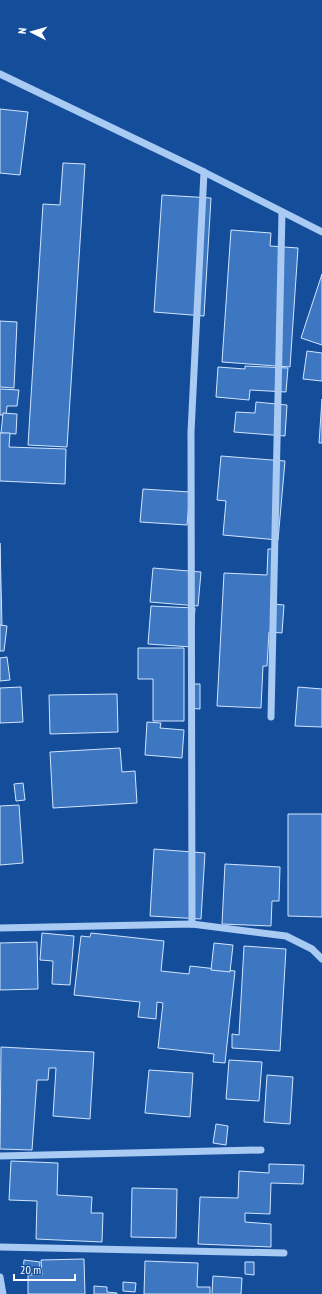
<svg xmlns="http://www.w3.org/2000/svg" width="322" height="1294" viewBox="0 0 322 1294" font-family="'PT Sans Narrow',sans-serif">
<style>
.building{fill:#3d77c2;stroke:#d1e5fd}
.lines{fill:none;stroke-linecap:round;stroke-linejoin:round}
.minor{stroke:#a9caf3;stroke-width:7}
</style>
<rect width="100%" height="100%" fill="#144e9b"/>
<!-- building -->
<g class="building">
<polygon points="0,109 28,112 20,175 0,173"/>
<polygon points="63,163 85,164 67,447 28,445 43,204 60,205"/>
<polygon points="162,195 211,198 204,316 154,312"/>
<polygon points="231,230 271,233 270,246 298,248 290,367 222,362"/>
<polygon points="322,274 322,345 301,338"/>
<polygon points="0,321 17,322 14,388 0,387"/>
<polygon points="307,351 322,353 322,381 303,379"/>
<polygon points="245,366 288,368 286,392 250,390 249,400 216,397 218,367 245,369"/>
<polygon points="0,389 19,390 17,406 7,406 6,415 0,415"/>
<polygon points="322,399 322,443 319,443"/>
<polygon points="256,402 287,405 285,436 234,432 236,412 255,413"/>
<polygon points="3,413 17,414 16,434 1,433"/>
<polygon points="0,433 10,433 9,447 66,449 65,484 0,481"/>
<polygon points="221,456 285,461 278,540 223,535 226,501 217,500"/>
<polygon points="143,489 190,492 187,525 140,522"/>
<polygon points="0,543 2,626 0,626"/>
<polygon points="268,549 276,549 274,604 284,605 282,633 269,632 267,666 263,666 261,708 217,706 224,573 267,575"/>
<polygon points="153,568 201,572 198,606 150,602"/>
<polygon points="151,606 195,608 192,647 148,644"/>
<polygon points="0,625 7,626 4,651 0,651"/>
<polygon points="138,648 184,648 184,721 153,721 153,679 138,679"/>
<polygon points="7,657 10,680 0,681 0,658"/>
<polygon points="190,684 200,684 200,709 189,708"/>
<polygon points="21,687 23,722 0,723 0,688"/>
<polygon points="298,687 322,689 322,727 295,726"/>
<polygon points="117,694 118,732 50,734 49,695"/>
<polygon points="147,722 161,723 160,728 184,730 182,758 145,755"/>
<polygon points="120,748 122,772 135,771 137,803 53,808 50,752"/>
<polygon points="23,783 25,800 16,801 14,784"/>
<polygon points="19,805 23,863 0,865 0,806"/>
<polygon points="288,814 322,814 322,917 288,916"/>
<polygon points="154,849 205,853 201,919 150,916"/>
<polygon points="225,864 280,867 279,901 272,901 271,926 222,924"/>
<polygon points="42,933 74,936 70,985 52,984 53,961 40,960"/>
<polygon points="91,933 164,941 161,971 189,974 190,966 235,971 225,1063 213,1062 214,1054 158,1048 163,1003 157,1002 156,1019 138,1017 140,1002 74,995 81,936 90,937"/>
<polygon points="37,942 38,989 0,990 0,943"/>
<polygon points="214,943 233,945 230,972 211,970"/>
<polygon points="244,946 286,949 280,1051 232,1048 232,1034 239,1035"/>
<polygon points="1,1047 94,1052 90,1119 53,1116 56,1068 49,1068 48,1080 37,1080 32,1150 0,1149"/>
<polygon points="229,1060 262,1062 259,1101 226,1099"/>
<polygon points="149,1070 193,1073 190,1117 145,1113"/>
<polygon points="267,1075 293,1077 290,1124 264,1122"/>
<polygon points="216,1124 228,1126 226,1145 213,1143"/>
<polygon points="11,1161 58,1163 57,1195 92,1197 91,1213 103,1213 102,1242 36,1239 37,1201 9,1200"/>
<polygon points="269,1164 304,1165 303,1184 271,1183 270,1214 245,1213 245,1222 271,1224 271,1247 198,1244 200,1197 238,1198 239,1171 269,1173"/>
<polygon points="132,1188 177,1189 176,1238 131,1237"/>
<polygon points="84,1259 85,1294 28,1294 28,1275 42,1275 41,1260"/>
<polygon points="24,1260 40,1262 39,1274 23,1273"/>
<polygon points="145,1261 198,1263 197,1287 210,1287 210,1294 144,1294"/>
<polygon points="245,1262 254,1262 254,1275 245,1274"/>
<polygon points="213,1276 242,1278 241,1294 212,1294"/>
<polygon points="123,1282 136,1283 135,1292 123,1291"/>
<polygon points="94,1286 107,1287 107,1292 117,1293 117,1294 94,1294"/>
</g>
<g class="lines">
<!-- minor -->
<g class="minor">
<polyline points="0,74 204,172 322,232"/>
<polyline points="271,717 282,212"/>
<polyline points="192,924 191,432 204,172"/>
<polyline points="0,928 192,924 286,936 312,949 322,959"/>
<polyline points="0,1156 261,1150"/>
<polyline points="0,1247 284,1253"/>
<polyline points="0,1277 3,1294"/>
</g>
</g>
<!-- north arrow -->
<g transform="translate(32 32) rotate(276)" stroke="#144e9b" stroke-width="3" paint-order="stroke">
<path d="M0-3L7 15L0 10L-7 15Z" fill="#ffffff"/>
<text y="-6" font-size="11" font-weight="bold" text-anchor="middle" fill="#ffffff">N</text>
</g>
<!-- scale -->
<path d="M14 1274v6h61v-6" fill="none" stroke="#ffffff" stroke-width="2"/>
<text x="20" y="1274" font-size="12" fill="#ffffff" stroke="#144e9b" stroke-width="3" paint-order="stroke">20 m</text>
</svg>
